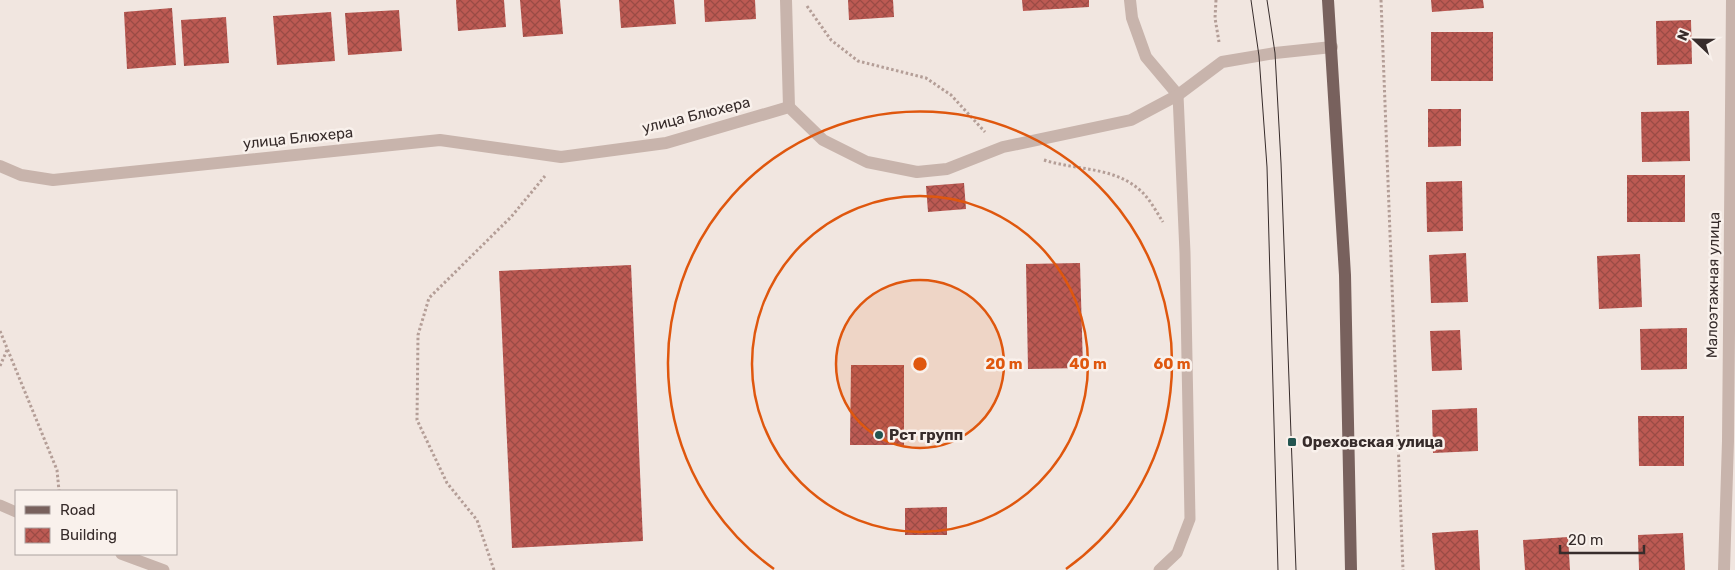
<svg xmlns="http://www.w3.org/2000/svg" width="1735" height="570" viewBox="0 0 1735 570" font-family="Rubik,sans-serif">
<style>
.building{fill:url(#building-cross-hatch)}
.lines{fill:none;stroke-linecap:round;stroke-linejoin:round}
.path{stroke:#b49e97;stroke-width:3;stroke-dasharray:2.5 2.5;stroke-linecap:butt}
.service{stroke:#c8b4ac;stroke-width:11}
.minor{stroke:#c8b4ac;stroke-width:12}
.primary{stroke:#78615d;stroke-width:12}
.tram{stroke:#372c2b;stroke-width:1}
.ring{fill:none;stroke:#df570e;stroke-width:2.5}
.poi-dot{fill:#235550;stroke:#f9f1ec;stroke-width:2}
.labels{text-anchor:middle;stroke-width:5;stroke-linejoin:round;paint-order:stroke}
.street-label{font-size:15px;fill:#372c2b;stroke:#f9f1ec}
.poi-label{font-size:15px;font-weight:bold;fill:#372c2b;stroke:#f9f1ec;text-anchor:start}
.centre{fill:#df570e;stroke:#f9f1ec;stroke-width:2.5}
.ring-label{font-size:15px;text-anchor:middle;font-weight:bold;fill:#df570e;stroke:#f9f1ec;stroke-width:5;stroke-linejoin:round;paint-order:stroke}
</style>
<defs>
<pattern id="building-cross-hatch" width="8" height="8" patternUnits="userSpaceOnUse" patternTransform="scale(1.25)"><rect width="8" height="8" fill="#bc5a53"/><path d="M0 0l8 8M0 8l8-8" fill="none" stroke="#9a4b45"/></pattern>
</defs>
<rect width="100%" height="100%" fill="#f1e6e0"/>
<!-- building -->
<g class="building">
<polygon points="456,0 504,0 506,27 458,31"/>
<polygon points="520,0 560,0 563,34 523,37"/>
<polygon points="619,0 674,0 676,24 621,28"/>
<polygon points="704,0 755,0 756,19 705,22"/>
<polygon points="848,0 893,0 894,17 849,20"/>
<polygon points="1022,0 1089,0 1089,7 1023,11"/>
<polygon points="1431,0 1483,0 1484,8 1432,12"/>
<polygon points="172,8 176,65 127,69 124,12"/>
<polygon points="399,10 402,51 348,55 345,13"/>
<polygon points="331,12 335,61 277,65 273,16"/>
<polygon points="226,17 229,63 184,66 181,20"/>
<polygon points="1691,20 1692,64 1657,65 1656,21"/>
<rect x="1431" y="32" width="62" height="49"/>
<polygon points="1428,109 1461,109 1461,146 1428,147"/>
<polygon points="1689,111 1690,161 1642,162 1641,112"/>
<rect x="1627" y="175" width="58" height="47"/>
<polygon points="1462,181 1463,231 1427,232 1426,182"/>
<polygon points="964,183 966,209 928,212 926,186"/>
<polygon points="1466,253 1468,302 1431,303 1429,255"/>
<polygon points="1640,254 1642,307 1599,309 1597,256"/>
<polygon points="1080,263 1083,368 1028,369 1026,264"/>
<polygon points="631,265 643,541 512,548 499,271"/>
<polygon points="1687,328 1687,369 1641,370 1640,329"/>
<polygon points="1460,330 1462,370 1432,371 1430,331"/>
<polygon points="851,365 904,365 904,445 850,445"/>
<polygon points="1477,408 1478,451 1433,453 1432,410"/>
<polygon points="1638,416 1684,416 1684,466 1639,466"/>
<polygon points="947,507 947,535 905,535 905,508"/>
<polygon points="1478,530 1480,570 1435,570 1432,533"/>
<polygon points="1683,533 1685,570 1639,570 1638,535"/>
<polygon points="1568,537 1570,570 1525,570 1523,540"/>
</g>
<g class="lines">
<!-- path -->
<g class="path">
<polyline points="1216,0 1215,18 1219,42"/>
<polyline points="1381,0 1403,570"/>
<polyline points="807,6 831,40 858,61 926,78 951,95 985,132"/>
<path d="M1044 160C1078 171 1116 166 1143 193 1151 201 1157 213 1163 222"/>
<polyline points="0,331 57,470 59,491"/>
<polyline points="0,366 7,350"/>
<polyline points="494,570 477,520 447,483 417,420 418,335 429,298 511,217 545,176"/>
</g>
<!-- service -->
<g class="service">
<polyline points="0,505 16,512"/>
<polyline points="121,554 164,570"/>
<polyline points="1159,570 1177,553 1190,519 1185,253 1178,95"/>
</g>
<!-- minor -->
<g class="minor">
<polyline points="786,0 789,107"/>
<polyline points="1130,0 1132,18 1146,57 1178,95"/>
<polyline points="0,166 21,175 53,180 440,140 561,157 666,143 789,107 823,140 867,162 917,172 947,169 1003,147 1131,120 1178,95 1222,62 1275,53 1332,47"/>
<polyline points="1724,570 1728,441 1732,0"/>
</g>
<!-- primary -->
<polyline class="primary" points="1328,0 1345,275 1351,570"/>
<!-- tram -->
<g class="tram">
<polyline points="1251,0 1259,56 1267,167 1278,570"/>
<polyline points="1267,0 1275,53 1281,163 1296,570"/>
</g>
</g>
<!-- distance rings -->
<circle cx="920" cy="364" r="84" fill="#df570e" fill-opacity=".12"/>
<g class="ring">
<circle cx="920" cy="364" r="84"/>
<circle cx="920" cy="364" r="168"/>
<path d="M774 569A252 252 0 1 1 1066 569"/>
</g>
<!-- markers -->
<g class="poi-dot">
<circle cx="879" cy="435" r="5"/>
<rect x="1287" y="437" width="10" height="10" rx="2.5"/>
</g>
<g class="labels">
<!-- street labels -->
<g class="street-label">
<text transform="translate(696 115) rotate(-14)" y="5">улица Блюхера</text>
<text transform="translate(298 138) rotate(-6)" y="5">улица Блюхера</text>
<text transform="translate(1713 285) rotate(-89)" y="5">Малоэтажная улица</text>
</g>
<!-- poi labels -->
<g class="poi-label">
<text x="889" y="440">Рст групп</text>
<text x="1302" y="447">Ореховская улица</text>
</g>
</g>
<circle cx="920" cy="364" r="8" class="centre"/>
<g class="ring-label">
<text x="1004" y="369">20 m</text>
<text x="1088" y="369">40 m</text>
<text x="1172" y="369">60 m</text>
</g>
<!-- legend -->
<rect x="15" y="490" width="162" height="65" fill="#f9f1ec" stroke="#aba29f"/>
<rect x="25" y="506" width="25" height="8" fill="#78615d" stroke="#aba29f"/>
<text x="60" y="515" font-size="15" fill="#372c2b">Road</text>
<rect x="25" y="528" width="25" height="15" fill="url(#building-cross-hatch)" stroke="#aba29f"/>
<text x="60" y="540" font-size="15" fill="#372c2b">Building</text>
<!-- north arrow -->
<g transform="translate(1695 40) rotate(292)" stroke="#f9f1ec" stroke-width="4" paint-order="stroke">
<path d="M0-4L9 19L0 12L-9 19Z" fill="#372c2b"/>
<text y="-8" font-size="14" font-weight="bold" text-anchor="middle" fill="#372c2b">N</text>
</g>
<!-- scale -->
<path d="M1560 545v8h84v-8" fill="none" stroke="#372c2b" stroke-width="2.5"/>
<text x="1568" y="545" font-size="15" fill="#372c2b" stroke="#f9f1ec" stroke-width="4" paint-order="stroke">20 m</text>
</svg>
